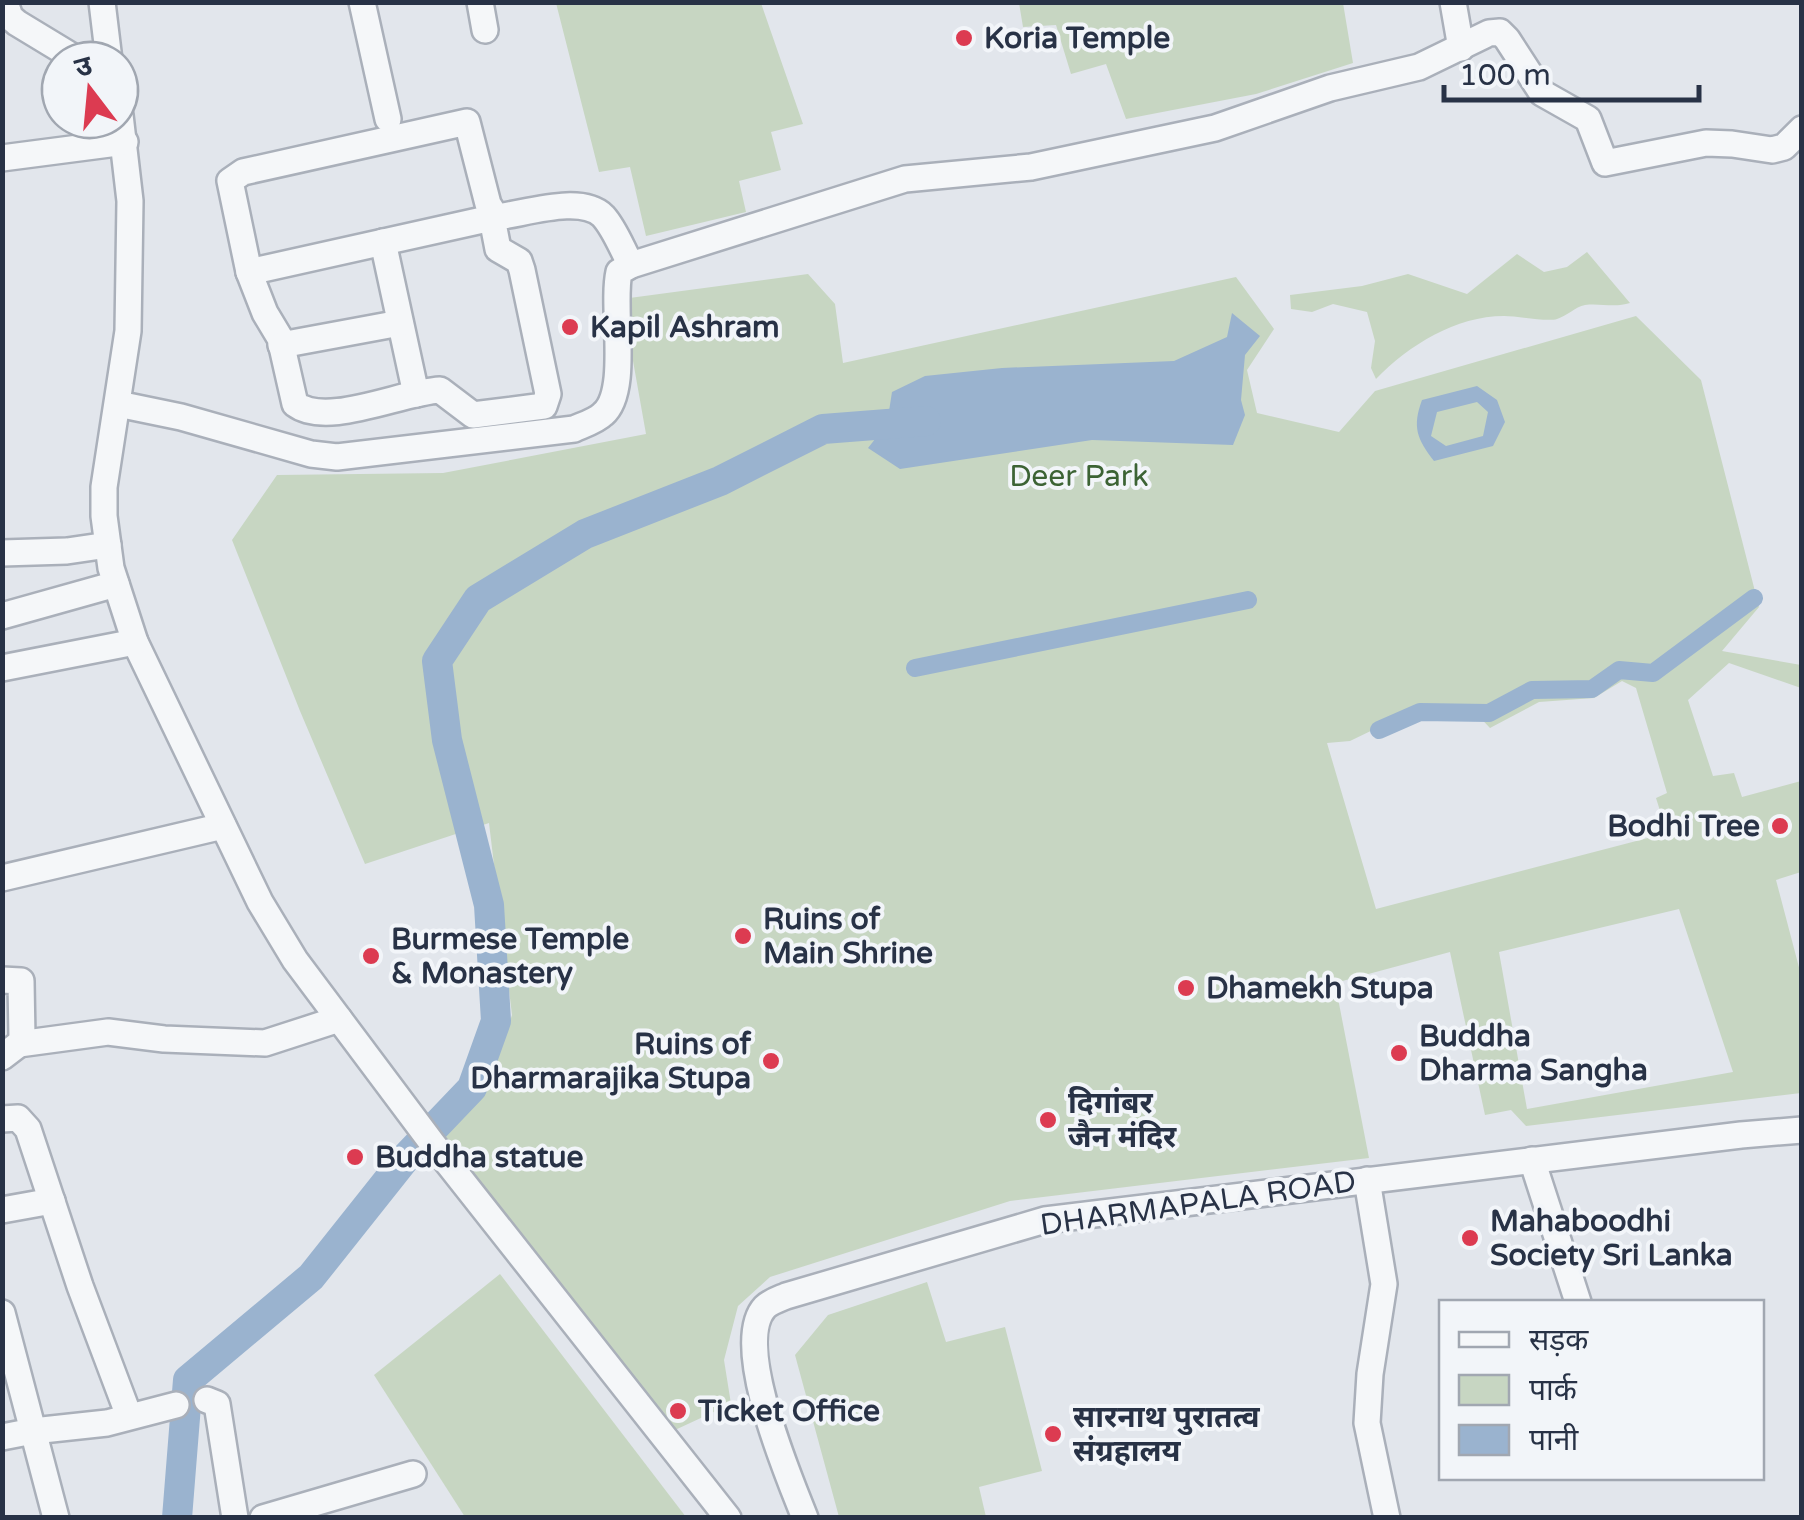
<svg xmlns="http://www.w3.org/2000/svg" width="1804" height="1520" viewBox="0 0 1804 1520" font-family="'Varela Round','Noto Sans Devanagari',sans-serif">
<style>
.green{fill:#c7d6c2;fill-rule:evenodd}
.water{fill:#9ab3cf;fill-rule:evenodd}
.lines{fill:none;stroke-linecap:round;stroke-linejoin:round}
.canal{stroke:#9ab3cf;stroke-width:18}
.river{stroke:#9ab3cf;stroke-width:30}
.minor-casing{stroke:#aab0ba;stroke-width:30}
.minor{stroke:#f5f7f9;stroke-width:25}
.poi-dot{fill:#dc3b51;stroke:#f2f5f9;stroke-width:4}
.labels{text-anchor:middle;stroke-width:8;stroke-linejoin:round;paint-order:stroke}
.poi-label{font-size:30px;font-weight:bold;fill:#283246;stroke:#f2f5f9;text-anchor:start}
.park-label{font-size:30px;fill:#3c6334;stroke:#f2f5f9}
.street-label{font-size:30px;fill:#283246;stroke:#f2f5f9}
</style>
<rect width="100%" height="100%" fill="#e2e6ec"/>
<!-- green -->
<g class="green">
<polygon points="556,3 761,3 803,124 771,132 781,170 739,181 746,212 646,236 630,167 599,172"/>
<polygon points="1019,3 1343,3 1353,63 1256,94 1126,119 1106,64 1071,74 1056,25 1023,27"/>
<path d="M1587 252 1630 303C1615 308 1600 303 1585 305 1575 307 1567 316 1557 319 1547 322 1518 316 1504 316 1456 316 1409 345 1376 379L1371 368 1375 341 1367 312 1333 304 1312 312 1291 309 1290 295 1362 286 1408 274 1467 294 1517 254 1544 272 1567 267Z"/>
<path d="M808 274 835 304 843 363 1236 277 1274 329 1247 370 1257 413 1339 432 1375 391 1636 316 1701 380 1759 607 1722 651 1801 665V688L1729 663 1688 700 1713 776 1734 773 1742 797 1801 781V872L1776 880 1801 975V1093L1526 1126 1511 1110 1485 1115 1450 952 1335 983 1369 1158 1010 1201 770 1277 738 1306 724 1360 731 1404 675 1430 442 1132 488 1087 512 1015 489 823 365 864 300 711 232 540 277 475 443 473 646 434 622 299ZM1622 681 1636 688 1667 793 1656 798 1667 833 1376 909 1327 743 1350 741 1410 712 1469 706 1490 728 1539 702 1594 698ZM1679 909 1733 1072 1527 1109 1499 952Z"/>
<polygon points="500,1274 686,1517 465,1517 374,1375"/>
<polygon points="927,1282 946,1342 1005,1327 1042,1471 979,1487 986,1517 839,1517 795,1355 828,1315"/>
</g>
<!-- water -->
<g class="water">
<polygon points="1232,313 1260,336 1245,355 1241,400 1245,415 1233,445 1092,440 900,469 868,448 887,424 892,392 925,376 1002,368 1174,361 1227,337"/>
<path d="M1477 386 1497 400 1505 422 1493 446 1434 461C1417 439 1412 427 1422 400ZM1477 402 1488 412 1483 436 1446 446 1431 436 1437 412Z"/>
</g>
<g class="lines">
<!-- canal -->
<g class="canal">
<polyline points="915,668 1248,600"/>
<polyline points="1379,730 1420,712 1489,713 1532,690 1592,689 1619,670 1653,673 1754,598"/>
</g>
<!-- river -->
<polyline class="river" points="177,1518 188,1380 311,1277 408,1155 472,1088 496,1021 489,905 447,740 437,661 478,599 585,534 720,481 823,429 926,421"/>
<!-- minor casing -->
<g class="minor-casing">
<g id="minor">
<polyline points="5,2 10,17 17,23 78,60"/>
<polyline points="102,2 109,60"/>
<polyline points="362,2 388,119"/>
<polyline points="480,2 485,30"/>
<polyline points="1453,2 1461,48"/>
<polyline points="120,115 130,201 128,331 104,487 104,516 111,568 135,642 260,902 295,960 432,1143 728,1518"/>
<polyline points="2,158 125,142"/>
<path d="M492 218 498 249 519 261 522 270 548 394 544 406 473 415 440 390C401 392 327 428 295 404L280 338 265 313 249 272 230 181 243 172 467 122 488 204 496 217C524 214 581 194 603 216 615 229 622 249 631 265"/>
<polyline points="383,242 416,394"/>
<polyline points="249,272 496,217"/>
<polyline points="281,345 400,323"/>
<path d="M118 404 181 417 311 454 337 457 574 429C583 425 596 421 603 414 630 391 611 308 619 272L631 265 905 179 1031 167 1215 128 1330 88 1419 67 1489 33 1500 32 1507 39 1542 93 1588 119 1605 163 1706 143 1732 144 1772 150 1784 147 1802 129"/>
<polyline points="2,553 67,551 108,545"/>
<polyline points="2,616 116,584"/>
<polyline points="2,668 135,642"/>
<polyline points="2,878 223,826"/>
<polyline points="2,980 21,981 22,1038 19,1044 2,1057"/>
<polyline points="19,1044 108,1032 164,1039 265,1043 339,1019"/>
<polyline points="2,1119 18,1118 28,1129 80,1286 129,1416"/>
<polyline points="1532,1160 1578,1302"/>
<polyline points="1367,1180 1384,1284 1370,1374 1367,1423 1387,1518"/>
<polyline points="2,1210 52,1201"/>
<polyline points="2,1313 56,1518"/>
<polyline points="207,1400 217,1404 235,1518"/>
<polyline points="2,1437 33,1431 107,1423 176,1405"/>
<polyline points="263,1518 413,1474"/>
<path d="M805 1518C789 1477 731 1343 765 1307 770 1302 779 1299 786 1296L1045 1220 1741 1135 1802 1130"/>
</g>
</g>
<!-- minor -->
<use href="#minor" class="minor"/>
</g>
<!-- markers -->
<g class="poi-dot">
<circle cx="964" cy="38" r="10"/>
<circle cx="570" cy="327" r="10"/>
<circle cx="1780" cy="826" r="10"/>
<circle cx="743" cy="936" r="10"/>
<circle cx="371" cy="956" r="10"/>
<circle cx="1186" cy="988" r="10"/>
<circle cx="1399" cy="1053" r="10"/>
<circle cx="771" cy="1061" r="10"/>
<circle cx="1048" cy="1120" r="10"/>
<circle cx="355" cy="1157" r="10"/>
<circle cx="1470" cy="1238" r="10"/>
<circle cx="678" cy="1411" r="10"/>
<circle cx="1053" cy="1434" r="10"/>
</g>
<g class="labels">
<!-- poi labels -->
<g class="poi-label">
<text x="984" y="48">Koria Temple</text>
<text x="590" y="337">Kapil Ashram</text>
<text x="1760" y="836" text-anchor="end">Bodhi Tree</text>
<text x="763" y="929">Ruins of<tspan x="763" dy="34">Main Shrine</tspan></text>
<text x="391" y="949">Burmese Temple<tspan x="391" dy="34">&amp; Monastery</tspan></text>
<text x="1206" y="998">Dhamekh Stupa</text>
<text x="1419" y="1046">Buddha<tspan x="1419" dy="34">Dharma Sangha</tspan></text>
<text x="751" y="1054" text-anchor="end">Ruins of<tspan x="751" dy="34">Dharmarajika Stupa</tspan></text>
<text x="1068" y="1113">दिगांबर<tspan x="1068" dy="34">जैन मंदिर</tspan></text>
<text x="375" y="1167">Buddha statue</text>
<text x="1490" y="1231">Mahaboodhi<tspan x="1490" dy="34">Society Sri Lanka</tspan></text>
<text x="698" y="1421">Ticket Office</text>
<text x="1073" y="1427">सारनाथ पुरातत्व<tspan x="1073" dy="34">संग्रहालय</tspan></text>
</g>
<!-- park labels -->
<g class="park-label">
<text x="1079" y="486">Deer Park</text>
</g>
<!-- street labels -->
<g class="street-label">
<text transform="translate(1198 1203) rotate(-8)" y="10">DHARMAPALA ROAD</text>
</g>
</g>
<!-- border -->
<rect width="1804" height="1520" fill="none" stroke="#283246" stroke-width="10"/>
<!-- legend -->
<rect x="1439" y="1300" width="325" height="180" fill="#f2f5f9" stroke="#a1a7b1" stroke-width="2.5"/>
<rect x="1459" y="1332" width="50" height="15" fill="#f5f7f9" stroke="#a1a7b1" stroke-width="2.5"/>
<text x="1529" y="1350" font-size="30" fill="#283246">सड़क</text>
<rect x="1459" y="1375" width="50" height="30" fill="#c7d6c2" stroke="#a1a7b1" stroke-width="2.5"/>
<text x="1529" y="1400" font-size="30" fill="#283246">पार्क</text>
<rect x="1459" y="1425" width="50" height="30" fill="#9ab3cf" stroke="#a1a7b1" stroke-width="2.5"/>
<text x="1529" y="1450" font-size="30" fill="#283246">पानी</text>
<!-- north arrow -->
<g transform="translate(90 90) rotate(344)"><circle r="48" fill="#f2f5f9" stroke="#a1a7b1" stroke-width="2.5"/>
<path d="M0-8L18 38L0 25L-18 38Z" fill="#dc3b51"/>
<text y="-15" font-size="28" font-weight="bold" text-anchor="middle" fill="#283246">उ</text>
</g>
<!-- scale -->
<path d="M1444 85v15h255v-15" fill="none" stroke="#283246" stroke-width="5"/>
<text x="1459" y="85" font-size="30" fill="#283246" stroke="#f2f5f9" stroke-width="8" paint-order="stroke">100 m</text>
</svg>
